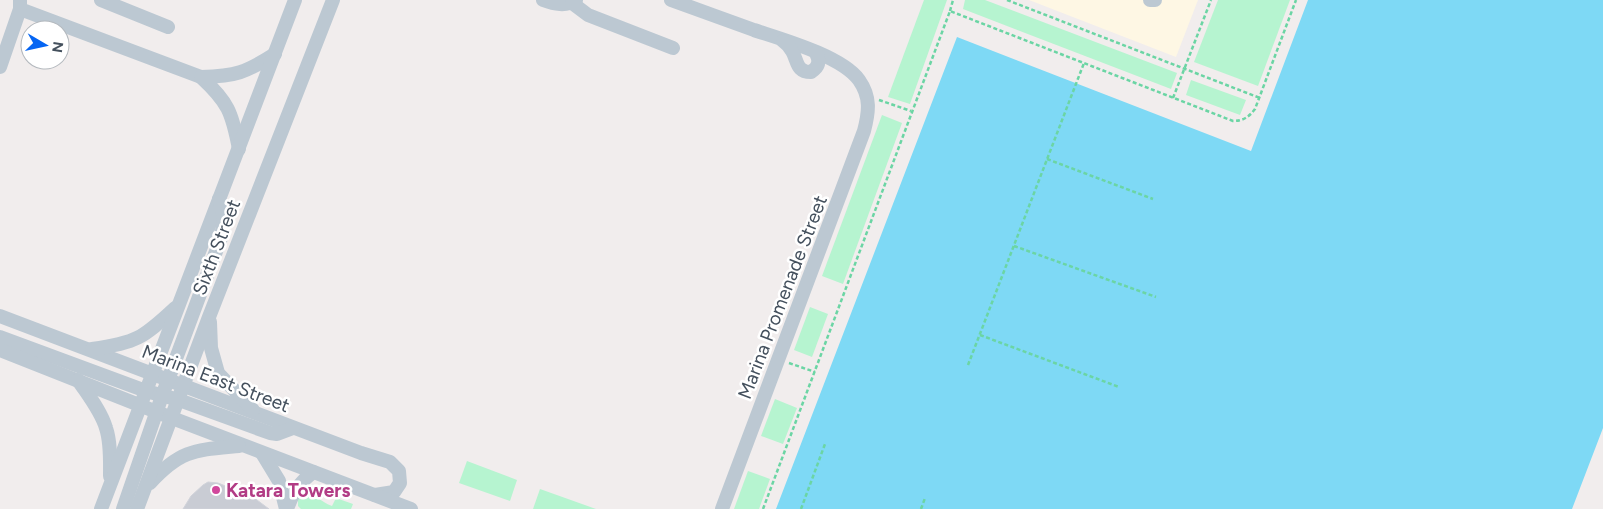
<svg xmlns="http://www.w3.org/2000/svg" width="1603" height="509" viewBox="0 0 1603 509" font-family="Figtree,sans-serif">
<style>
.commercial{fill:#fef7e4}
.green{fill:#b6f4d0}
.water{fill:#7ed9f5}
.building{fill:#c9ccd4;stroke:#d1d3da}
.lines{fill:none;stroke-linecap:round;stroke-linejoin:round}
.path{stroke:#6bd5a4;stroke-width:2.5;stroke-dasharray:4 2.5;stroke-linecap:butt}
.minor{stroke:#bcc8d2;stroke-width:14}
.hotel-dot{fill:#d1479c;stroke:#fff;stroke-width:2}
.labels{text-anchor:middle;stroke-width:5;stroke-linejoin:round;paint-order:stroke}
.street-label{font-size:19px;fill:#44505d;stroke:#fff}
.hotel-label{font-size:19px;font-weight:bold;fill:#b23c85;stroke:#fff;text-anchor:start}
</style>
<rect width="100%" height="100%" fill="#f1eded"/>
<!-- commercial -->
<polygon class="commercial" points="1029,0 1198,0 1176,57"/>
<!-- green -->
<g class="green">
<polygon points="924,0 947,0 910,104 888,97"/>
<polygon points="965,0 985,0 1177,73 1171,89 963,9"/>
<polygon points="1218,0 1290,0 1258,86 1194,62"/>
<polygon points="1191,80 1246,100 1240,115 1186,95"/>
<polygon points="882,115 902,123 843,284 822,276"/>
<polygon points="810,307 828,314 812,357 794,350"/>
<polygon points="775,399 797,408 783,444 761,436"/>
<polygon points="467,461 517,480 510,501 459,483"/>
<polygon points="748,471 770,479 759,509 734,509"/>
<polygon points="540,489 596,509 533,509"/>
<path d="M303 491C314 492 320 502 332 506L336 498 353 504 351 509H301L298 506V499Z"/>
</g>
<!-- water -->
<polygon class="water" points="1308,0 1603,0 1603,428 1572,509 776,509 957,37 1251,151"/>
<!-- building -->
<polygon class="building" points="208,482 218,483 253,497 269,509 183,509 191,496 203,485"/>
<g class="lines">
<!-- path -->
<g class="path">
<polyline points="1007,0 1260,98"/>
<polyline points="950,11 953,0"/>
<polyline points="1173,98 1211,0"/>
<polyline points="879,100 911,111"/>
<polyline points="1047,159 1153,199"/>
<polyline points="1014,246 1156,297"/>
<polyline points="980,335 1119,387"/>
<polyline points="789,363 815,372"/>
<polyline points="968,365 1084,63"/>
<path d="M763 509 950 11 1233 121C1243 121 1249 117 1255 109L1296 0"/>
<polyline points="801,509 825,444"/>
<polyline points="921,509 925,498"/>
</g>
<!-- minor -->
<g class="minor">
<polyline points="101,0 168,27"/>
<path d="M543 0C554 4 566 7 576 0"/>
<path d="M671 0C699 10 726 20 754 30 781 39 842 56 859 80 871 97 869 112 864 131L722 509"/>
<polyline points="1150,0 1155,0"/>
<polyline points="572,3 588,15 673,48"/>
<path d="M20 9 201 77C236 76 245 73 275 54"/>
<path d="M783 41C787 44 790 47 792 51 798 61 796 72 811 72 819 67 820 61 816 53"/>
<polyline points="0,67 20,9 20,1"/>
<path d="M201 77C228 102 232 112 239 149"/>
<polyline points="0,316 361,453 390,462 399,471 400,483 394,492 375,495"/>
<polyline points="210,322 211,348 218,373 253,410"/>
<polyline points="0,337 146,391 179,400 270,433 277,434 293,428"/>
<path d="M92 349C136 343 143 338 175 308"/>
<polyline points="0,350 172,418 411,509"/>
<path d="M78 380C88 395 101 411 106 428 111 443 110 461 110 476"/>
<polyline points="262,453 279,481 286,509"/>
<path d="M150 483C181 449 196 450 239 446"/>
<polyline points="101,509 295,0"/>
<polyline points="123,509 162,396 221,238 224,217 219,199"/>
<polyline points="137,509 209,317 333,0"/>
<path d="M287 509C292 493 300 482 313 472"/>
</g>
</g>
<!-- markers -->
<circle class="hotel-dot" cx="216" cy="490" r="5"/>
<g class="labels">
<!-- street labels -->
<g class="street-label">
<text transform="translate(216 247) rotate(-69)" y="7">Sixth Street</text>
<text transform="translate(782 297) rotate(-69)" y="7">Marina Promenade Street</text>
<text transform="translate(216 378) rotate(21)" y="7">Marina East Street</text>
</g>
<!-- hotel labels -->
<g class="hotel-label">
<text x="226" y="497">Katara Towers</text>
</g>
</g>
<!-- north arrow -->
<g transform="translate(45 45) rotate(99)"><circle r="24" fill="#ffffff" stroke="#b4b9be"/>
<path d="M0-4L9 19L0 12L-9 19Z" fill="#0565f3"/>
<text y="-8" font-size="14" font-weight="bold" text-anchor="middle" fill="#44505d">N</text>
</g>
</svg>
